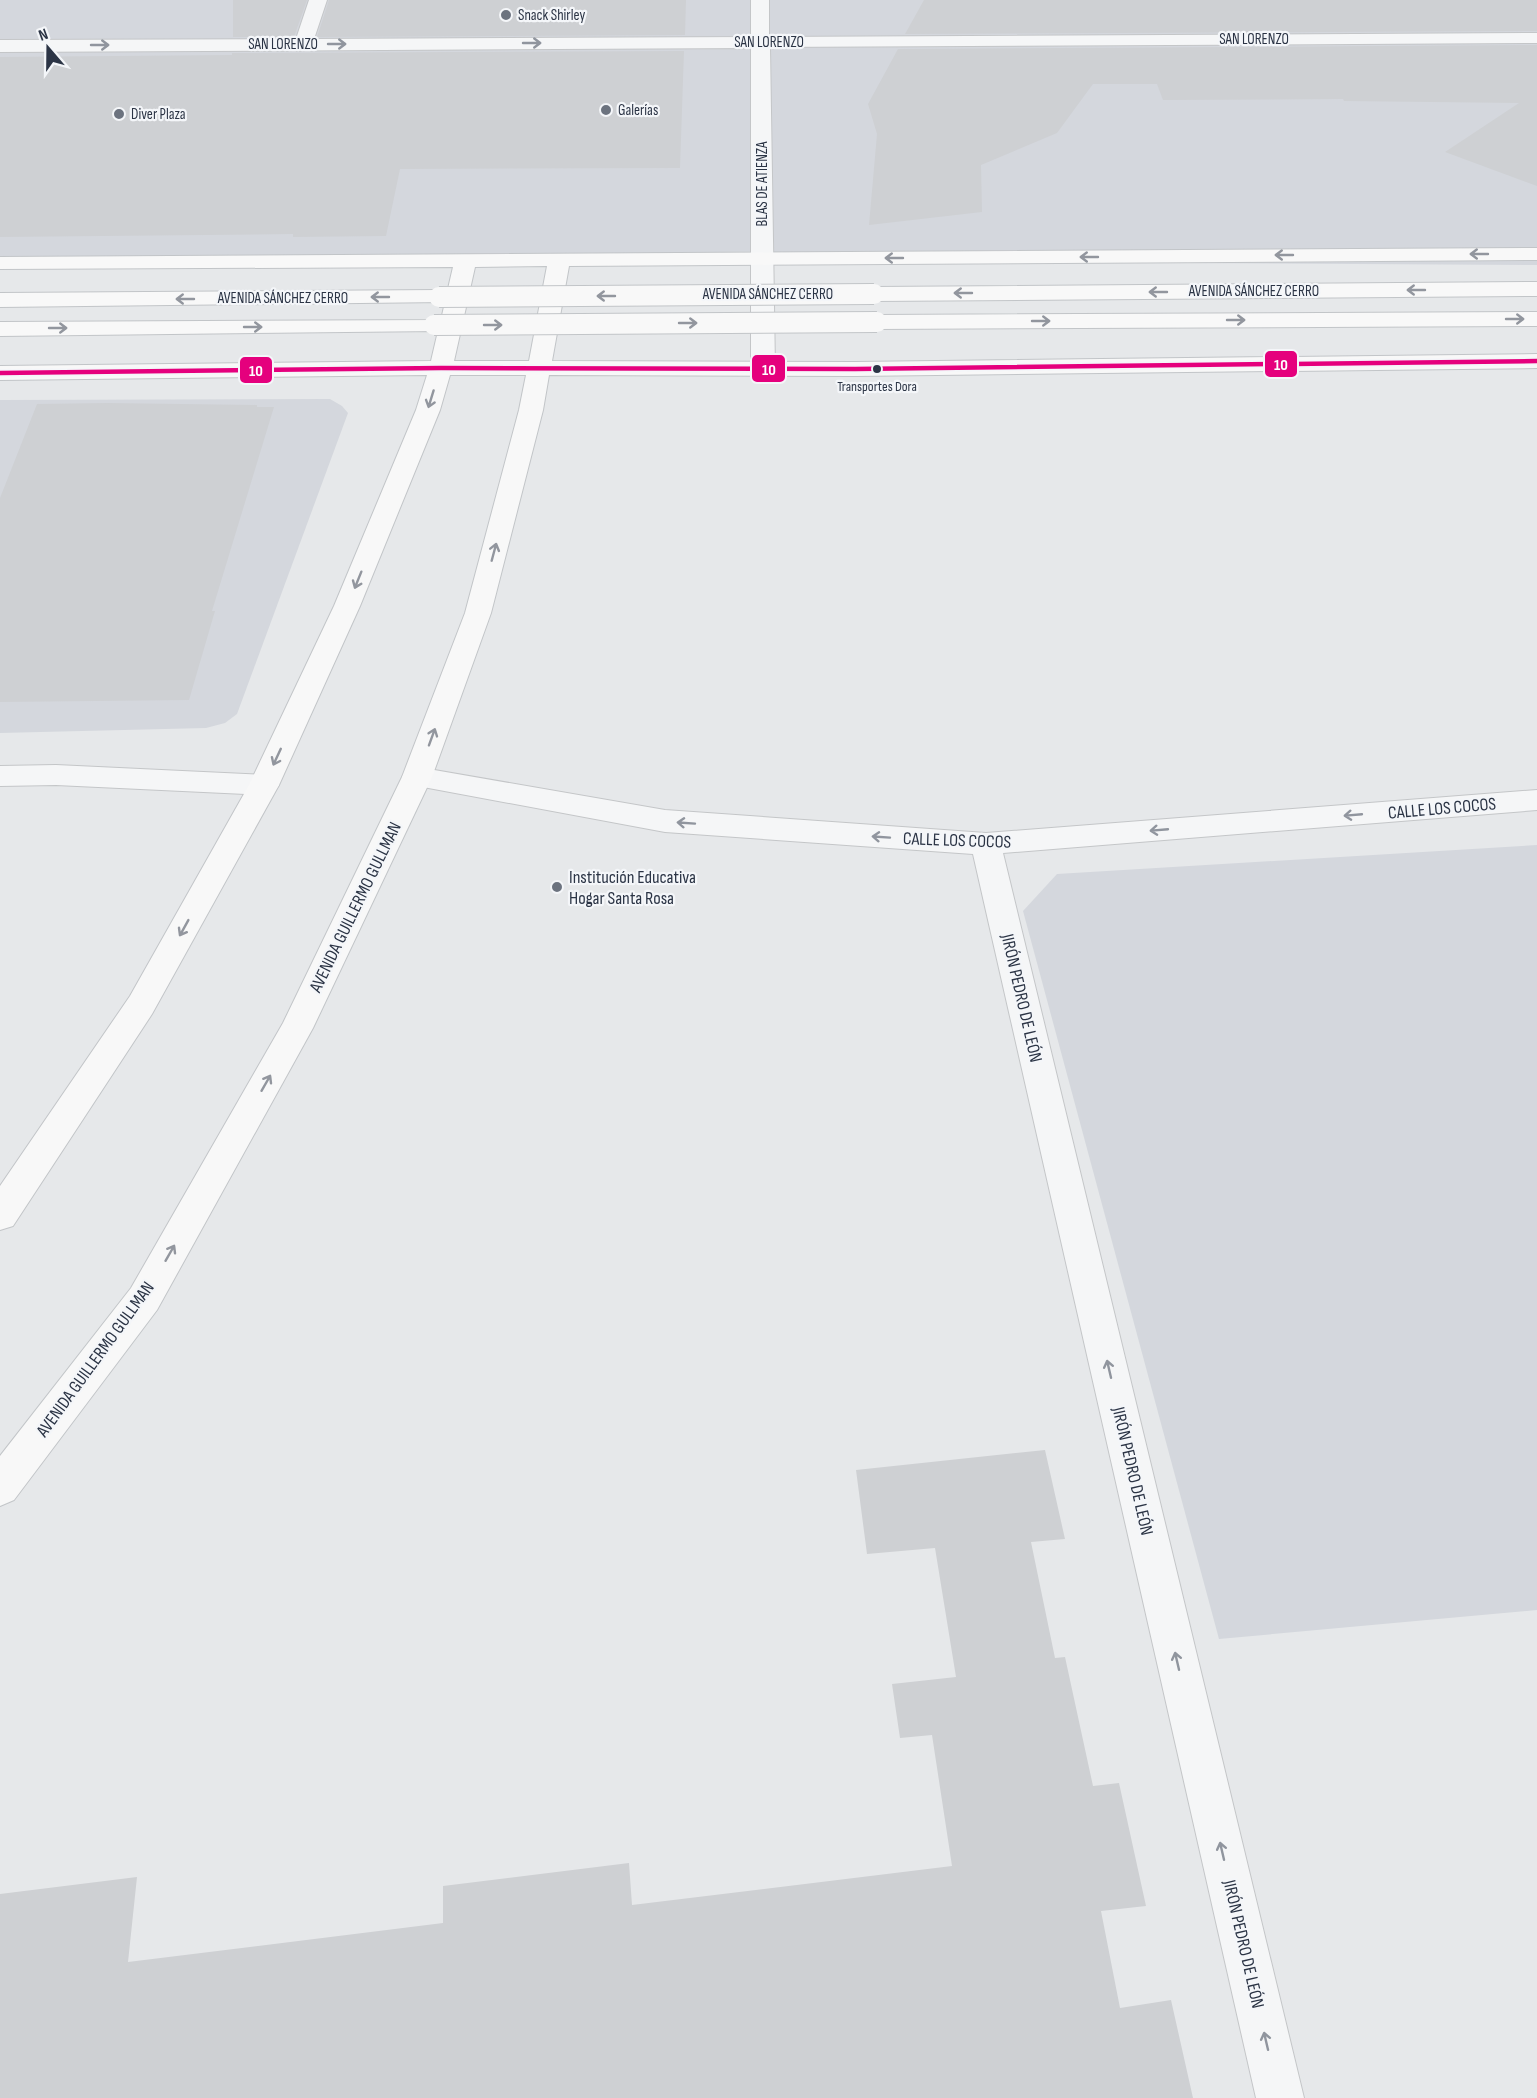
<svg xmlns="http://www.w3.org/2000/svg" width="1537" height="2098" viewBox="0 0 1537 2098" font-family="'Sofia Sans Condensed',sans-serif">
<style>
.built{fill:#d4d7dd}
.building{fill:#ced0d3}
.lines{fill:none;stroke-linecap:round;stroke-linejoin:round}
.minor-casing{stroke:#c4c6c8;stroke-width:2}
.major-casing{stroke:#c2c5c8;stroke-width:2}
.minor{fill:#f5f6f7;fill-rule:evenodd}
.major{fill:#f8f8f8;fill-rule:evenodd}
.major-bridge-casing{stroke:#c2c5c8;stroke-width:22;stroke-linecap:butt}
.major-bridge{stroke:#f8f8f8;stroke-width:20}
.bus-1-casing{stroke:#f4f6f9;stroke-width:8}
.bus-1{stroke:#e5007d;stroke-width:4.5}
.oneway{stroke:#90959e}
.oneway2{stroke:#92969e}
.poi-dot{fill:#6c737f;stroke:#f4f6f9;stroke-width:2}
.bus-dot{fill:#2b3445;stroke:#f4f6f9;stroke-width:2}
.labels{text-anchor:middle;stroke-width:4.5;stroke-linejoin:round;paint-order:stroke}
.far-bus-label{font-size:14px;fill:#2b3445;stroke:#f4f6f9}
.far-poi-label{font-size:15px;fill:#2b3445;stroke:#f4f6f9;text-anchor:start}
.far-street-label{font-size:15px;fill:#2b3445;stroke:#f4f6f9}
.street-label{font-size:18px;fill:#2b3445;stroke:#f4f6f9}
.poi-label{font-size:18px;fill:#2b3445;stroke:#f4f6f9;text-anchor:start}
.line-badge{stroke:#f4f6f9;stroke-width:2}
.badge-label{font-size:16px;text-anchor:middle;font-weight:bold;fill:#fff}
</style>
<rect width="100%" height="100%" fill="#e6e8ea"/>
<!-- built -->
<g class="built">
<polygon points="0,0 1537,0 1537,265 0,256"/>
<polygon points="330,399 342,406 348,413 237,714 225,723 206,728 0,733 0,400"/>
<polygon points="1537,845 1537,1610 1219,1639 1023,911 1057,874"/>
</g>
<!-- building -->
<g class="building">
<polygon points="233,0 307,0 294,37 233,37"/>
<polygon points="329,0 686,0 685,35 317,37"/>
<polygon points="924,0 1537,0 1537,31 905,34"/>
<polygon points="1537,45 1537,186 1445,152 1519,103 1344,101 1343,99 1163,100 1157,84 1093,84 1057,133 981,165 982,212 869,225 877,134 868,104 898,49"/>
<polygon points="684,51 680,168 400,169 386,236 293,237 293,234 0,237 0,57 232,55 232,53"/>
<polygon points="107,403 257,405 257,407 274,407 212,611 215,611 189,700 0,702 0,498 37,404"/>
<polygon points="1045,1450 1065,1539 1031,1542 1055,1658 1065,1657 1093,1786 1119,1783 1146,1906 1101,1911 1120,2008 1171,2000 1193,2098 0,2098 0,1894 137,1877 128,1962 443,1923 443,1886 629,1863 632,1905 952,1866 932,1735 900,1738 892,1684 956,1677 935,1548 867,1554 856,1470"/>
</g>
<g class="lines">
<!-- minor casing -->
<g class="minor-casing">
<g id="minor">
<polygon points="309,0 327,0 314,39 751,37 751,0 769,0 769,37 1537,33 1537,43 770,47 775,368 771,373 763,375 755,373 751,368 751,48 0,52 0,40 296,39"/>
<polygon points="56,765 264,775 274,778 279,785 274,792 264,795 56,785 0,786 0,766"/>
<polygon points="417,767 665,810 986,833 1537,790 1537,810 1003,853 1304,2098 1256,2098 973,854 665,832 407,784 402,777 407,770"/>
</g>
</g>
<!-- major casing -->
<g class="major-casing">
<g id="major">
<path d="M1537 248V260L569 266 552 361 855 362 1537 354V368L855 376 549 375 543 410 491 613 432 777 313 1028 157 1310 14 1500 0 1506V1456L131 1288 283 1023 402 777 465 613 519 410 526 375H450L440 410 360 606 279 785 152 1014 13 1226 0 1230V1186L130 996 249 785 334 606 416 410 427 375 0 380V366L431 361 438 331 0 336V322L441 320 445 302 0 307V293L439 290 447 293 453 267 0 269V257ZM547 266 529 361H454L475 267Z"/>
<polygon points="1537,282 1537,296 874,301 866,299 863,294 866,289 874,287"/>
<polygon points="1537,312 1537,326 877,329 869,327 866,322 869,317 877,315"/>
</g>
</g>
<!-- minor -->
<use href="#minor" class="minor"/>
<!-- major -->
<use href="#major" class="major"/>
<!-- major-bridge casing -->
<g class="major-bridge-casing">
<g id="major-bridge">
<polyline points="439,297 874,294"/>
<polyline points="434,325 877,322"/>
</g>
</g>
<!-- major-bridge -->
<use href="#major-bridge" class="major-bridge"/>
<!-- bus-1 casing -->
<g class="bus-1-casing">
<polyline id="bus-1" points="0,373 441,368 855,369 1537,361"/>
</g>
<!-- bus-1 -->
<use href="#bus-1" class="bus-1"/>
</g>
<!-- one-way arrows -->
<defs><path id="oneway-shaft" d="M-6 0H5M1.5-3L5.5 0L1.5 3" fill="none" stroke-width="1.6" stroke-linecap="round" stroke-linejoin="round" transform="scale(1.5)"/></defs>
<g class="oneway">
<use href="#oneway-shaft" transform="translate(532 43)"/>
<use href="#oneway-shaft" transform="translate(337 44)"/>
<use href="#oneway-shaft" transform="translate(100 45)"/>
<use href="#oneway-shaft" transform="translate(1353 815) rotate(175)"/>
<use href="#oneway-shaft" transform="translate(686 823) rotate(-176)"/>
<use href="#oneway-shaft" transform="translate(1159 830) rotate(175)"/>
<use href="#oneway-shaft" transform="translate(881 837) rotate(-176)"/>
<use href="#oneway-shaft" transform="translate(1109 1369) rotate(-103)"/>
<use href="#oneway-shaft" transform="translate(1177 1661) rotate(-103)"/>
<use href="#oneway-shaft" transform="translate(1222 1851) rotate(-103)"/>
<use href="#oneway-shaft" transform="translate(1266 2041) rotate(-103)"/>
</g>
<g class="oneway2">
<use href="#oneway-shaft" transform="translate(1479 254) rotate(180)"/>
<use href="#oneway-shaft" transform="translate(1284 255) rotate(180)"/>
<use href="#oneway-shaft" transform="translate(1089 257) rotate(180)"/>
<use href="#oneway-shaft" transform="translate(894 258) rotate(180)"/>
<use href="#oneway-shaft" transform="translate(1416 290) rotate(180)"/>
<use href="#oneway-shaft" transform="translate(1158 292) rotate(180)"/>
<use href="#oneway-shaft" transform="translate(963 293) rotate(180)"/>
<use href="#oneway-shaft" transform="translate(606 296) rotate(180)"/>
<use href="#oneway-shaft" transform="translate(380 297) rotate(180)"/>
<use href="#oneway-shaft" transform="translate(185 299) rotate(180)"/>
<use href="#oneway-shaft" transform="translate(1515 319)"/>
<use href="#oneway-shaft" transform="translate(1236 320)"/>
<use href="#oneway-shaft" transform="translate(1041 321)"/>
<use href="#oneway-shaft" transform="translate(688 323)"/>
<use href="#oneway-shaft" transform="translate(493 325)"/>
<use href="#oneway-shaft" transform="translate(253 327)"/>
<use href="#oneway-shaft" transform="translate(58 328)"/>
<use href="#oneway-shaft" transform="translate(431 399) rotate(107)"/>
<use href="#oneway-shaft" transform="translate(494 552) rotate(-75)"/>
<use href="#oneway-shaft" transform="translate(358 580) rotate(112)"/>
<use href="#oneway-shaft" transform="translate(432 737) rotate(-70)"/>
<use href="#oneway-shaft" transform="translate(277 757) rotate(115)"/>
<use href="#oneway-shaft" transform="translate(184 928) rotate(119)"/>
<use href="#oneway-shaft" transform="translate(266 1083) rotate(-60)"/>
<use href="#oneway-shaft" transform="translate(170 1253) rotate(-60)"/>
</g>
<!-- markers -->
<g class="poi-dot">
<circle cx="506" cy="15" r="6"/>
<circle cx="606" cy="110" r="6"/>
<circle cx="119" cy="114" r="6"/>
<circle cx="557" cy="887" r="6"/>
</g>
<circle class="bus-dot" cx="877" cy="369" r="5"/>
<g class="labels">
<!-- far-bus labels -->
<g class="far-bus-label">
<text x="877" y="391">Transportes Dora</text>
</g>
<!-- far-poi labels -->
<g class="far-poi-label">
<text x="518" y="20">Snack Shirley</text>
<text x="618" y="115">Galerías</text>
<text x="131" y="119">Diver Plaza</text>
</g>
<!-- far-street labels -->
<g class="far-street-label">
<text x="1254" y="44">SAN LORENZO</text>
<text x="769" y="47">SAN LORENZO</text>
<text x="283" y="49">SAN LORENZO</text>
<text transform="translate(762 184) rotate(-90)" y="5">BLAS DE ATIENZA</text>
<text x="1254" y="296">AVENIDA SÁNCHEZ CERRO</text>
<text x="768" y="299">AVENIDA SÁNCHEZ CERRO</text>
<text x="283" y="303">AVENIDA SÁNCHEZ CERRO</text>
</g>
<!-- street labels -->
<g class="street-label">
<text transform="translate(1442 808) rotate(-5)" y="6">CALLE LOS COCOS</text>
<text transform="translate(957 840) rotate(2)" y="6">CALLE LOS COCOS</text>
<text transform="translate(355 907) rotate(-64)" y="6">AVENIDA GUILLERMO GULLMAN</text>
<text transform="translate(1022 998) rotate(77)" y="6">JIRÓN PEDRO DE LEÓN</text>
<text transform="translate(95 1359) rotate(-54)" y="6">AVENIDA GUILLERMO GULLMAN</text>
<text transform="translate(1133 1471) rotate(77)" y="6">JIRÓN PEDRO DE LEÓN</text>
<text transform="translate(1244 1944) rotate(77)" y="6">JIRÓN PEDRO DE LEÓN</text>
</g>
<!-- poi labels -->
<g class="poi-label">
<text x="569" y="883">Institución Educativa<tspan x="569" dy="21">Hogar Santa Rosa</tspan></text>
</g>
</g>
<g class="line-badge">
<rect x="1264" y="350" width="34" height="28" rx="6" fill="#e5007d"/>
<rect x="751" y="354" width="35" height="29" rx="6" fill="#e5007d"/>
<rect x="239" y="356" width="34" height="28" rx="6" fill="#e5007d"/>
</g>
<g class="badge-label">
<text x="1281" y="370">10</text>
<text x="769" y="375">10</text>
<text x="256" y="376">10</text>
</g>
<!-- north arrow -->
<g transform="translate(48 48) rotate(340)" stroke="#f4f6f9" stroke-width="4.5" paint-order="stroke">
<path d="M0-4.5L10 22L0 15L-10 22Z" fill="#2b3445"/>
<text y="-9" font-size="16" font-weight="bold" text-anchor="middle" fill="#2b3445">N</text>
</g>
</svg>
